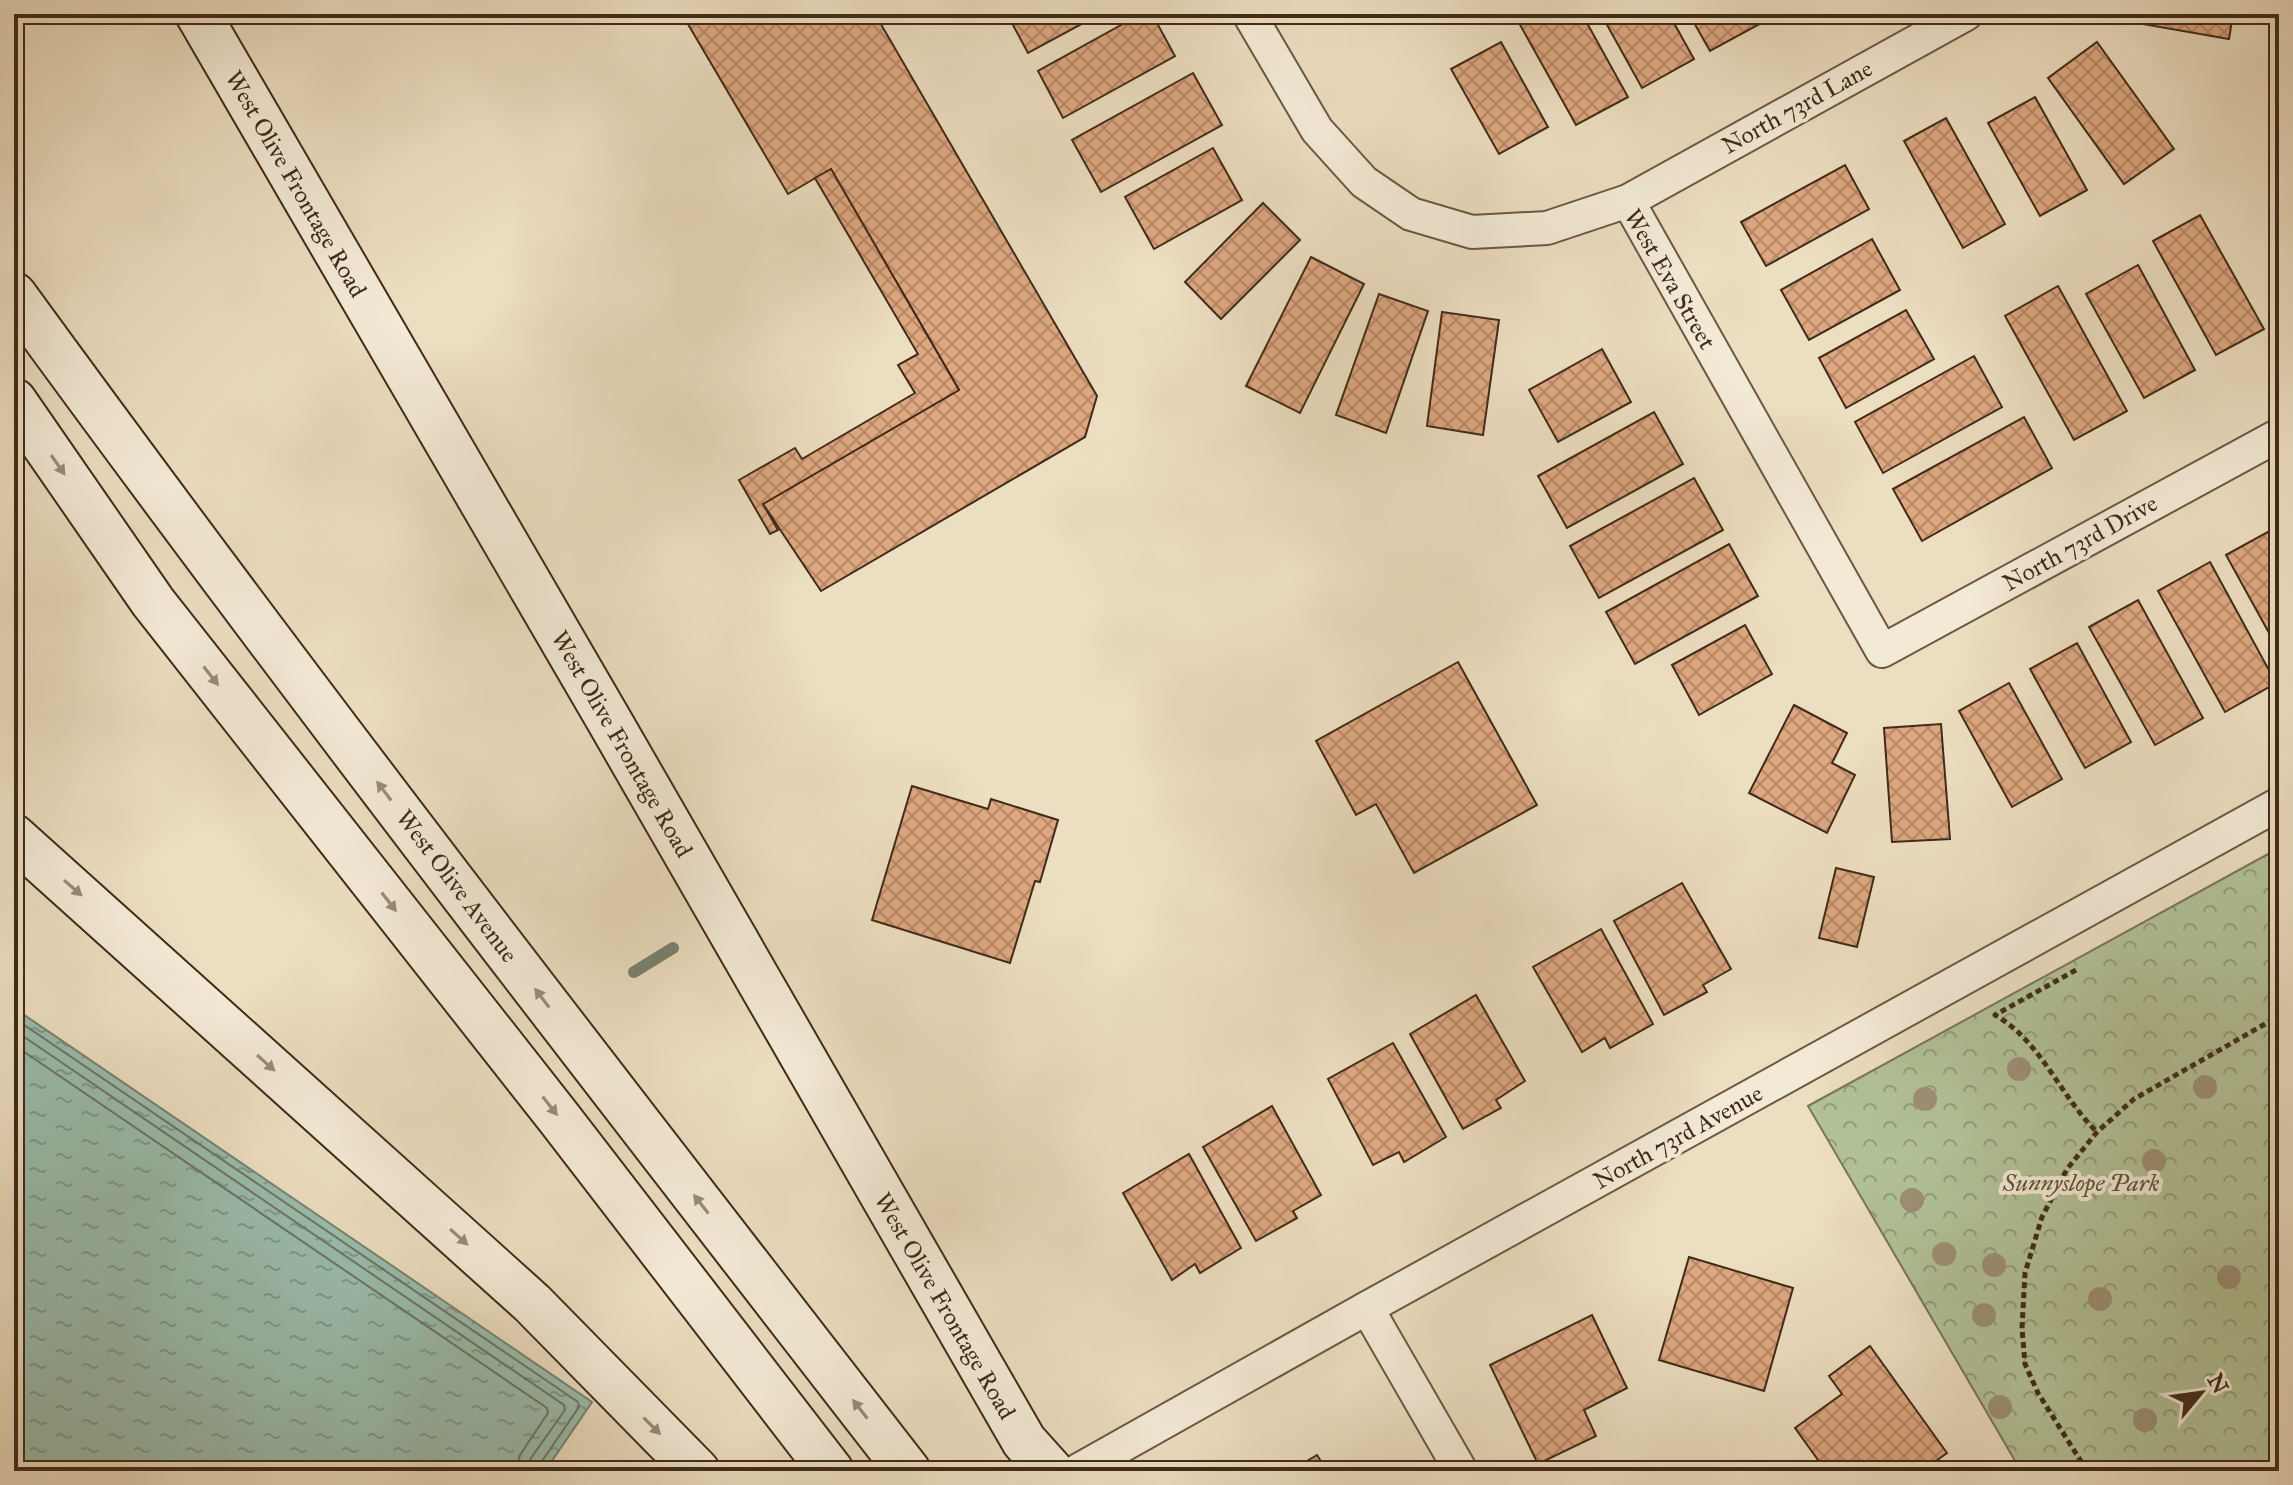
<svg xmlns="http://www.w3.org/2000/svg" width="2293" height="1485" viewBox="0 0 2293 1485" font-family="'IM FELL Great Primer',serif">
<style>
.park{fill:url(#park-crowns);stroke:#797658;stroke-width:2}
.water{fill:url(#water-ripples);stroke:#768372;stroke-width:2}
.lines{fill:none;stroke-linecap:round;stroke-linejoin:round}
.shore{stroke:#6d7464;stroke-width:2}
.stream{stroke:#768372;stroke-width:12}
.building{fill:url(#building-cross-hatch);stroke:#402b1a;stroke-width:2}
.minor-casing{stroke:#6b5844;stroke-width:36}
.secondary-casing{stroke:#402b1a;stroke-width:48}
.path{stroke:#402b1a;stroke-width:5;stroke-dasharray:6 4;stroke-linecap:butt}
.minor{stroke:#f3ead6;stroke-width:32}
.secondary{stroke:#f3ead6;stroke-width:44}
.tree{fill:#9d9076}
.oneway{fill:#9a8a78}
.labels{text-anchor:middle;stroke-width:8;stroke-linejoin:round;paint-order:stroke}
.street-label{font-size:24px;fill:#402b1a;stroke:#f3ead6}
.park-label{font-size:24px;font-style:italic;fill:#5c5139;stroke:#f3ead6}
</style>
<defs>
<pattern id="park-crowns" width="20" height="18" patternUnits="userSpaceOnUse" patternTransform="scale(2)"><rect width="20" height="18" fill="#b2c297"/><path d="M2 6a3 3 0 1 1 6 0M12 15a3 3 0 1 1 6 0" fill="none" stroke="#929e7a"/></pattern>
<pattern id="water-ripples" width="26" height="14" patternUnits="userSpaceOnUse" patternTransform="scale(2)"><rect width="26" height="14" fill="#9abdad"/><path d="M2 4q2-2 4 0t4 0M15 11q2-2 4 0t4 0" fill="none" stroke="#7f9a8c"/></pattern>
<pattern id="building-cross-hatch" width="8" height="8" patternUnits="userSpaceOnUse" patternTransform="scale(2)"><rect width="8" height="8" fill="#dea77f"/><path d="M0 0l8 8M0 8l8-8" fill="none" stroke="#b58867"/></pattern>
</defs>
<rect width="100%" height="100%" fill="#ecdec0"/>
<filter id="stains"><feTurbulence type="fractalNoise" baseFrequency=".0025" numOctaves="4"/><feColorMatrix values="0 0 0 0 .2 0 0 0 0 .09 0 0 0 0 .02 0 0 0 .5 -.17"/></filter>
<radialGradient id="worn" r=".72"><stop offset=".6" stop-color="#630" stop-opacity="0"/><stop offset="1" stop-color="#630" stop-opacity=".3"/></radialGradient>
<!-- park -->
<polygon class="park" points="2279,848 2279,1471 2021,1471 1808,1106"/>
<!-- water -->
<polygon class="water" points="14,1008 592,1402 545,1471 14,1471"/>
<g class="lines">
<!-- shore -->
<g class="shore">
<polyline points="14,1018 578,1402 579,1407 540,1464 539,1471"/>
<polyline points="14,1030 564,1405 565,1410 531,1458 528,1471"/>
<polyline points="14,1045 547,1408 548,1413 520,1455 516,1471"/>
</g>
<!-- stream -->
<polyline class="stream" points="634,972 673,948"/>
</g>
<!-- building -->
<g class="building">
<polygon points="682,14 875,14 1097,396 1085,437 821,591 763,504 959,390 831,169 788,194"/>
<polygon points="1007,14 1100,14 1028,53"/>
<polygon points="1141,14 1152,14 1175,56 1063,118 1038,71"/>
<polygon points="1514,14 1582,14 1628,97 1576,125"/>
<polygon points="1601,14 1669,14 1694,59 1642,88"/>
<polygon points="1689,14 1761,14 1765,21 1710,51"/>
<polygon points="2114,14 2233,14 2229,39 2114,19"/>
<polygon points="1501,42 1548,127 1499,154 1451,69"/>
<polygon points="2097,42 2174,149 2124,184 2048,78"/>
<polygon points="1193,73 1222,125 1101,192 1072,140"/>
<polygon points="2035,97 2087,190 2040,216 1988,123"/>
<polygon points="1946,118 2005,224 1963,248 1904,141"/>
<polygon points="1213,148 1242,200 1154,249 1125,197"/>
<polygon points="1845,165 1869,209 1766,266 1741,222"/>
<polygon points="831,169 959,390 763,504 778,530 770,534 739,480 795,448 802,459 915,393 898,365 918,354 815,178"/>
<polygon points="1263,203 1300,240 1221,319 1185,282"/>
<polygon points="2200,215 2264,329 2216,355 2153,241"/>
<polygon points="1872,239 1900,290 1809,340 1781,290"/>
<polygon points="1311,257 1364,284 1300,413 1246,386"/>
<polygon points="2138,265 2195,370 2144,398 2086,294"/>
<polygon points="2058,286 2127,411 2074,440 2005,316"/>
<polygon points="2279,291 2279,313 2273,311"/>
<polygon points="1379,294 1428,311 1386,433 1336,415"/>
<polygon points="1906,310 1934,359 1846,408 1819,358"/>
<polygon points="1442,312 1499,320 1483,435 1427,426"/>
<polygon points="1602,349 1631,402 1558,442 1529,390"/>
<polygon points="1974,356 2002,407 1883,473 1855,422"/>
<polygon points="1654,412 1683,464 1567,528 1538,476"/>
<polygon points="2024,417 2052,468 1922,541 1893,489"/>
<polygon points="1694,478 1723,530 1599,598 1570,546"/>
<polygon points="2273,529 2279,539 2279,651 2226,555"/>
<polygon points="1729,544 1758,596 1635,664 1606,612"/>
<polygon points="2210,562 2276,683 2225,712 2158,591"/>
<polygon points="2138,600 2203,718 2155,745 2089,627"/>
<polygon points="1745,625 1772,674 1699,715 1672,665"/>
<polygon points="2077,643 2131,742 2085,768 2030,669"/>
<polygon points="1458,662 1537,805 1414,873 1376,804 1356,815 1316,741"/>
<polygon points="2009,683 2062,779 2012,807 1959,711"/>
<polygon points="1794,705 1847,733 1832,763 1855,775 1827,833 1749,793"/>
<polygon points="1941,724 1950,839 1892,842 1884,728"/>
<polygon points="912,786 988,809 991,799 1058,820 1040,882 1035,881 1010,963 872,920"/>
<polygon points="1836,868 1874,877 1857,947 1819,938"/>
<polygon points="1682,883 1731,969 1703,985 1707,992 1664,1015 1614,921"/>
<polygon points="1601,929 1653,1024 1610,1048 1605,1038 1582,1052 1533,967"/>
<polygon points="1476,995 1525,1081 1496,1100 1501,1108 1463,1129 1410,1034"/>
<polygon points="1393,1043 1446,1137 1404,1162 1399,1152 1373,1165 1328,1079"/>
<polygon points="1272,1106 1321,1195 1293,1211 1297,1218 1256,1241 1203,1147"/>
<polygon points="1189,1154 1241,1248 1200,1273 1195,1264 1172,1280 1123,1193"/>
<polygon points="1689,1257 1793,1288 1764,1391 1659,1360"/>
<polygon points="1592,1315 1627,1388 1584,1410 1596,1436 1538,1464 1490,1365"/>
<polygon points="1870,1346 1947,1453 1922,1471 1870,1471 1863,1461 1849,1471 1826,1471 1795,1428 1842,1394 1829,1376"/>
<polygon points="1317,1455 1327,1471 1290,1471"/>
</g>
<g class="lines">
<!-- minor casing -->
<g class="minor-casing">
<g id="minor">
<polyline points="1249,14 1317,130 1364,182 1411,214 1472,232 1547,228 1628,201 1966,14"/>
<polyline points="1628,201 1882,651 2279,435"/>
<polyline points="1367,1308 1461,1471"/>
<polyline points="1077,1471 1367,1308 2279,804"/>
</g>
</g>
<!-- secondary casing -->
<g class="secondary-casing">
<g id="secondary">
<polyline points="198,14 610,722 1024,1441 1051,1471"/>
<path d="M14 295C304 693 606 1082 908 1471"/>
<polyline points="14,401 153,602 559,1118 831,1471"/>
<polyline points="14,837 532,1303 697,1471"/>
</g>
</g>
<!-- path -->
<g class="path">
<path d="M2076 970 1995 1015C2041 1041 2060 1096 2097 1132"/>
<polyline points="2087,1471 2038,1393 2025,1364 2022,1328 2025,1273 2042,1217 2067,1169 2097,1132 2134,1099 2279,1016"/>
</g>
<!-- minor -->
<use href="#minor" class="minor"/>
<!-- secondary -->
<use href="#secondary" class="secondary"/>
</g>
<!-- trees -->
<g class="tree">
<circle cx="2019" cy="1069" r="12"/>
<circle cx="2205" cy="1087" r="12"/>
<circle cx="1925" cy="1099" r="12"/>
<circle cx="2154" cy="1161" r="12"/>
<circle cx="1912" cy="1200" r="12"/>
<circle cx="1944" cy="1254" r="12"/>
<circle cx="1994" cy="1265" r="12"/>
<circle cx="2229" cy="1277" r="12"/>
<circle cx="2100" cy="1299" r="12"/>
<circle cx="1984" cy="1315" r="12"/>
<circle cx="2000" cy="1407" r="12"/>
<circle cx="2145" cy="1420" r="12"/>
</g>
<!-- one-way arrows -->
<defs><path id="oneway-solid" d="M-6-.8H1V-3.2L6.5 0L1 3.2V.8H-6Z" transform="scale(2)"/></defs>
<g class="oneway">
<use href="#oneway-solid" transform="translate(58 465) rotate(55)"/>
<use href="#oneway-solid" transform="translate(211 676) rotate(52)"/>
<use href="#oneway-solid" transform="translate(384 791) rotate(-127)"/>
<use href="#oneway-solid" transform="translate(73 888) rotate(41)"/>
<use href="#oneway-solid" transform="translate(389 902) rotate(52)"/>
<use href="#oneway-solid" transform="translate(542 998) rotate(-127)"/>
<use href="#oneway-solid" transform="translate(266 1063) rotate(42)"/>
<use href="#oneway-solid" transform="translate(550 1106) rotate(52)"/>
<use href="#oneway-solid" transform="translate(701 1204) rotate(-128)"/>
<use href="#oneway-solid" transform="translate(459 1237) rotate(42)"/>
<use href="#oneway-solid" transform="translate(860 1409) rotate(-128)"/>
<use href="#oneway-solid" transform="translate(652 1426) rotate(45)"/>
</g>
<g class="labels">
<!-- street labels -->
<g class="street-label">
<text transform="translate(1797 107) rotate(-29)" y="8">North 73rd Lane</text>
<text transform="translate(296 184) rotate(60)" y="8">West Olive Frontage Road</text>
<text transform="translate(1670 279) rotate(60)" y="8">West Eva Street</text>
<text transform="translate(2080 543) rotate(-29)" y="8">North 73rd Drive</text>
<text transform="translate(622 744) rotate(60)" y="8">West Olive Frontage Road</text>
<text transform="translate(457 886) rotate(53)" y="8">West Olive Avenue</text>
<text transform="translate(1678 1137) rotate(-29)" y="8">North 73rd Avenue</text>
<text transform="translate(945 1306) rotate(60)" y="8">West Olive Frontage Road</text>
</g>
<!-- park labels -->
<g class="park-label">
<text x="2081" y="1191">Sunnyslope Park</text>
</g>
</g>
<!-- margin -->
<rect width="2293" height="1485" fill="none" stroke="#ecdec0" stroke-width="48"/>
<rect x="16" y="16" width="2261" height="1453" fill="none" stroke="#402b1a" stroke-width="4"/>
<rect x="24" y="24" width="2245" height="1437" fill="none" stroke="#402b1a" stroke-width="2"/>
<!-- north arrow -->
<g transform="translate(2201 1393) rotate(61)" stroke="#f3ead6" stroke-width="6" paint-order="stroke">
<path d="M0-6L14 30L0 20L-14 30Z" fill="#402b1a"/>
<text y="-12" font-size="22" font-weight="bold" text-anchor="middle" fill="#402b1a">N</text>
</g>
<rect width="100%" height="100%" filter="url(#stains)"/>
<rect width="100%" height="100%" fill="url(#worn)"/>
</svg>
